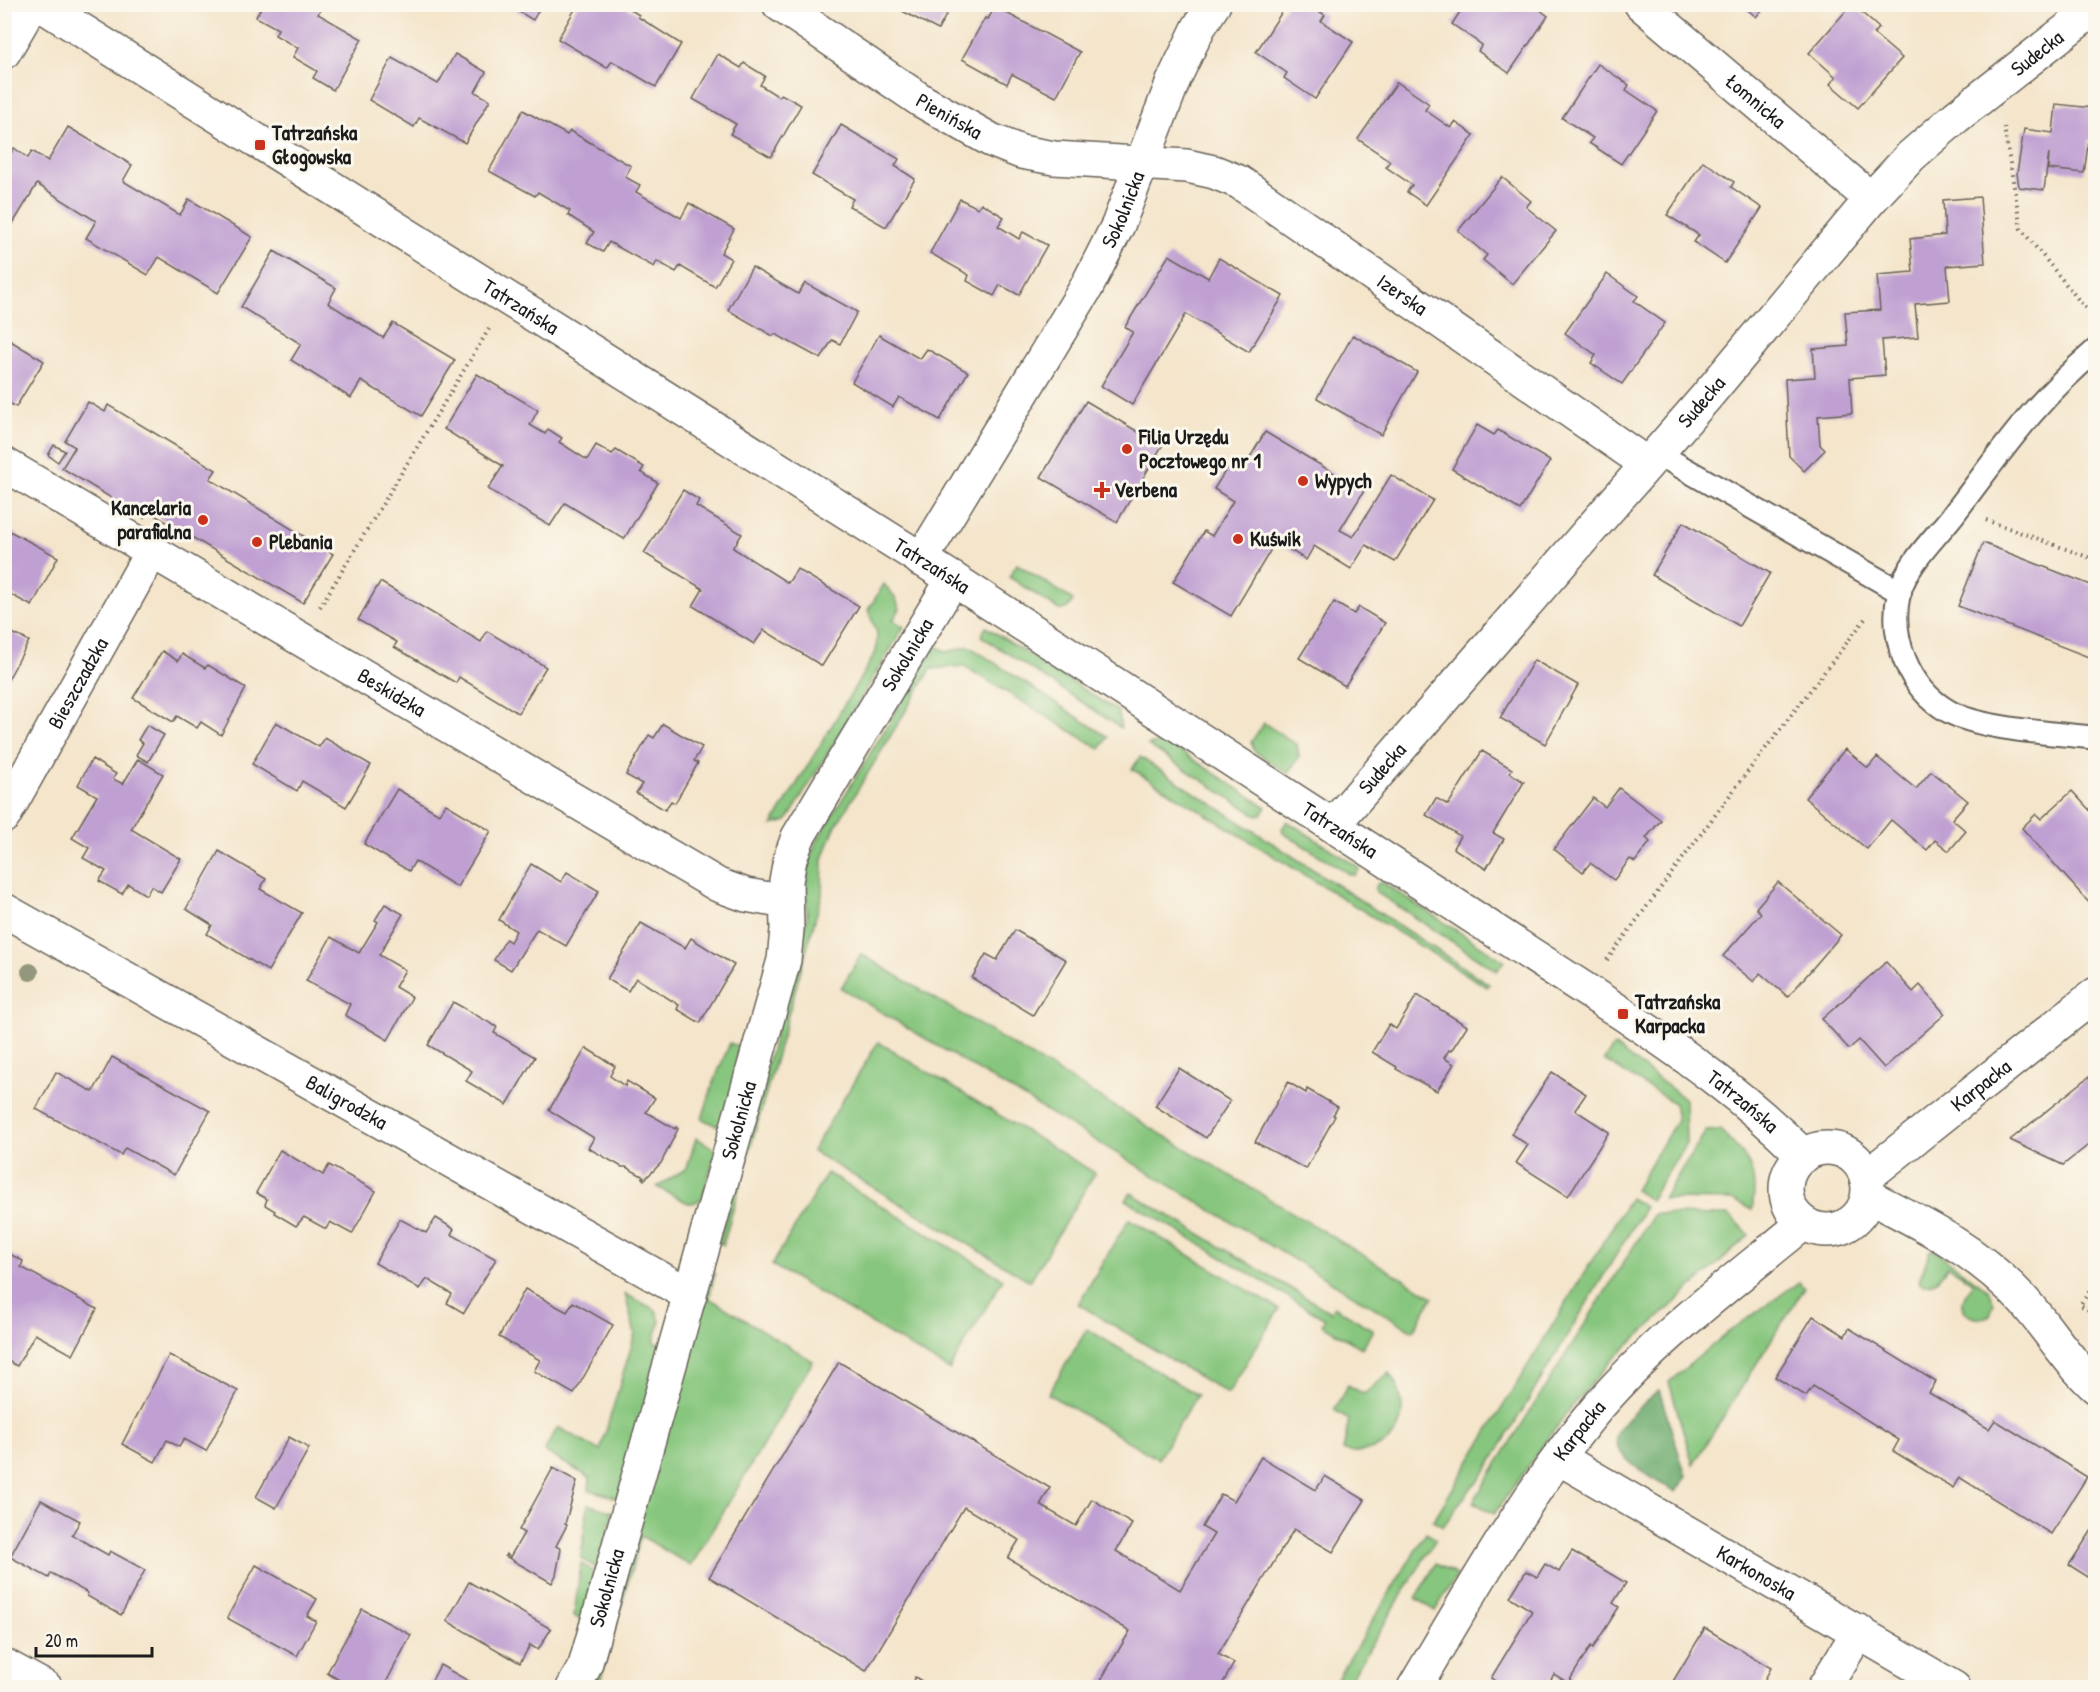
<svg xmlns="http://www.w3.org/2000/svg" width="2100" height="1692" viewBox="0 0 2100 1692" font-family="'Patrick Hand',sans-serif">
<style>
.green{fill:#87c67e;stroke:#52714d;stroke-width:1.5}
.forest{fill:#6dab6d;stroke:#446444;stroke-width:1.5}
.building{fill:#c0a0d2}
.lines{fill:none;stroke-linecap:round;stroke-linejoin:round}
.service-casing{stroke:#686259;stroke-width:26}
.minor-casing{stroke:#686259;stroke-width:36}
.path{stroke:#686259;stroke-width:4;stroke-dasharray:1.5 4.5;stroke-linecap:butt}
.service{stroke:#fff;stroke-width:22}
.minor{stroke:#fff;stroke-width:33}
.tree{fill:#92977d}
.poi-dot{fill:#c8321e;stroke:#fbf7ec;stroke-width:2}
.labels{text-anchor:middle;stroke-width:6;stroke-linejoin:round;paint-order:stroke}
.street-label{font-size:21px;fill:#1c1c1c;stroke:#fbf7ec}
.poi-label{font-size:21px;font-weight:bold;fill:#1c1c1c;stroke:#fbf7ec;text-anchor:start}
</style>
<rect width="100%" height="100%" fill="#fbf7ec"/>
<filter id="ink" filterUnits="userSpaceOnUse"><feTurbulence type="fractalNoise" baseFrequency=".0167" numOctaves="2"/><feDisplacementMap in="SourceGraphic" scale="12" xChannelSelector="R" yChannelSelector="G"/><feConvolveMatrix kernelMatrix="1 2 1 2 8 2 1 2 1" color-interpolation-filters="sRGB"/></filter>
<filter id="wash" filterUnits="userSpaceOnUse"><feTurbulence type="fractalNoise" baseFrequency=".008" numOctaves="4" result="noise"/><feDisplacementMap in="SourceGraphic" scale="24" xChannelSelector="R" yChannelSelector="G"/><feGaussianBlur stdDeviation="1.35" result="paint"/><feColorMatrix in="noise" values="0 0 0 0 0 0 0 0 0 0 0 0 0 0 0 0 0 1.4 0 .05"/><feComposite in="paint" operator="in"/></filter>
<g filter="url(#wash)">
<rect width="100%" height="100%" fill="#f4e5cb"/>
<!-- green -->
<g class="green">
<path d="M1017 564 1073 600C1069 607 1067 611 1059 610L1009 577Z"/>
<polygon points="884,584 895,597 900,609 893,620 904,627 787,821 772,825 876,652 877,633 868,610"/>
<polygon points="986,627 1119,712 1121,728 981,636"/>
<path d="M936 646 947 652 969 646 1108 737 1100 749 964 666 931 669 834 829 823 859 822 895 723 1245 719 1242 807 917C806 888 804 869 816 842Z"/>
<polygon points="1264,723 1297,745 1299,756 1288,774 1254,751 1251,742"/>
<polygon points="1165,741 1266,807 1261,815 1257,816 1148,745"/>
<polygon points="1140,757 1489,984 1487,987 1132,769"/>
<polygon points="1287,821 1360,868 1355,875 1351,875 1283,833 1282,829"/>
<polygon points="1380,881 1504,961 1497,971 1376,892 1375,888"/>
<polygon points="861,954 1433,1297 1413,1331 841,988"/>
<polygon points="878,1042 1095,1173 1030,1281 812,1151"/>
<polygon points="730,1043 746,1050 725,1125 718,1126 702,1119 713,1084"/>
<polygon points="1614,1046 1685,1099 1686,1144 1650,1200 1635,1190 1677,1120 1674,1103 1604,1060"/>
<path d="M1720 1130C1748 1159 1759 1168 1752 1210L1733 1200 1663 1199 1706 1131Z"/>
<polygon points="696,1138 711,1146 716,1151 702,1199 693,1203 688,1203 657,1187 687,1168"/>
<polygon points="827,1173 1003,1279 949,1370 772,1265"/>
<polygon points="1131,1193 1330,1312 1334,1306 1373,1330 1362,1348 1322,1325 1325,1319 1126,1200"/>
<polygon points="1630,1198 1645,1207 1485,1472 1463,1498 1443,1527 1433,1521"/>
<polygon points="1654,1214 1729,1215 1749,1235 1610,1362 1565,1415 1494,1514 1473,1502"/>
<polygon points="1129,1219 1279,1309 1228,1394 1078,1304"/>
<path d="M1930 1250 1935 1251 1988 1290 1994 1303 1990 1315C1980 1321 1964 1319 1963 1305 1962 1297 1969 1289 1973 1282L1948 1266C1940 1276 1936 1285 1922 1285L1919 1282Z"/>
<polygon points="710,1272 715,1274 709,1298 813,1361 691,1566 641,1536 599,1685 598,1687 590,1688"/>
<polygon points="1799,1282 1804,1288 1693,1465 1669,1382 1727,1333"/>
<polygon points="625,1294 656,1310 660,1321 654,1342 664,1347 618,1498 589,1490 590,1478 544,1451 558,1427 600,1451 635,1334"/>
<polygon points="1087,1329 1197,1395 1158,1459 1048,1394"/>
<path d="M1389 1373C1411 1401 1406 1444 1366 1451 1358 1453 1351 1452 1343 1451L1349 1419 1334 1410 1348 1385 1364 1394Z"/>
<polygon points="588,1504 613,1512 598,1569 581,1558"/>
<polygon points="1426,1533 1436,1539 1346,1687 1332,1687"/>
<polygon points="581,1563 597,1574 585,1622 574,1616"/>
<polygon points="1436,1564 1457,1575 1435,1611 1415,1598"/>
</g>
<!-- forest -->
<path class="forest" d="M1659 1390 1686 1476 1676 1492C1659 1481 1608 1458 1617 1433 1622 1420 1648 1400 1659 1390Z"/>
<g id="blocks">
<!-- building -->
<g class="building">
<polygon points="263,4 319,4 322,6 318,14 362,39 333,90 313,78 317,71 293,57 298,48 275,35 278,29 256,17"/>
<polygon points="519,4 542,4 533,20 516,10"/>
<polygon points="578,4 622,4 639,15 638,17 681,44 656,87 612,61 607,68 558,39"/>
<polygon points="889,4 952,4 938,30"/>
<polygon points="1287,4 1308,4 1325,15 1321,21 1353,42 1315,99 1284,78 1287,73 1256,52"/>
<polygon points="1465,4 1532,4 1548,16 1509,73 1478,51 1482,45 1452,24"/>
<polygon points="1741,4 1767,4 1756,17"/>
<polygon points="1852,4 1879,28 1874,34 1902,58 1858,108 1830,84 1836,77 1809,53"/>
<polygon points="995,7 1080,52 1056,97 1012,74 1007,84 962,59 985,18 988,19"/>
<polygon points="455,54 486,72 475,92 490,100 465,143 419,118 414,127 369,100 392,58 438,84"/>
<polygon points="718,54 741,68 744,63 765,76 760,85 779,97 781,94 801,105 771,157 730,134 736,124 693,99"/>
<polygon points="1598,64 1629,85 1626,90 1657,111 1621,164 1589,143 1593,138 1562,118"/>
<polygon points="1397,82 1429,104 1425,110 1451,128 1455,122 1474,135 1426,205 1407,192 1412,185 1386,167 1390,161 1358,139"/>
<polygon points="2094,99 2096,140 2089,139 2084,173 2048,169 2049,153 2044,190 2019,187 2017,173 2024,129 2053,133 2056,104 2093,108"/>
<polygon points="523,110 567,135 570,131 631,166 625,177 640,185 636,192 681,218 689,203 734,229 721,253 731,259 715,287 680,266 676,272 657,261 654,267 609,242 603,252 587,243 594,232 568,215 570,211 538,192 535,196 489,171"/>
<polygon points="841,125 899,159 895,166 915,179 886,227 849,206 853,199 812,175"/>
<polygon points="68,127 132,165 123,181 180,215 189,199 252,237 218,293 159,257 148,275 86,238 96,221 37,184 9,230 4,227 4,164 14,148 28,158 32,151 48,161"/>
<polygon points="1703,161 1734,182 1731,187 1762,208 1725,263 1694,242 1699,235 1667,215"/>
<polygon points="1502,177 1531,201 1526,207 1556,231 1512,284 1483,260 1487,255 1458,231"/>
<polygon points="1980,197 1985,263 1947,266 1950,301 1915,304 1918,337 1882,340 1885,375 1850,378 1852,413 1818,416 1820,445 1825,450 1804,471 1789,456 1785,379 1815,377 1813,349 1848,346 1845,312 1880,310 1877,275 1913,272 1910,239 1945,235 1943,200"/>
<polygon points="960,199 978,208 981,203 1004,217 998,226 1019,239 1023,232 1047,245 1019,295 1000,285 994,296 967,281 969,275 930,253"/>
<polygon points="274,251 336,288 328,303 383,338 393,323 455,360 421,416 361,381 351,398 291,360 301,344 241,307"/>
<polygon points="1169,255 1208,278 1219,258 1283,296 1249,352 1186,314 1132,405 1101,386 1133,332 1125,327"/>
<polygon points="752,267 798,294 805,283 857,312 840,344 832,340 821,359 775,334 773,336 728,310"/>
<polygon points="1607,274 1638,296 1634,301 1665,323 1622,384 1591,363 1596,355 1565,333"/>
<polygon points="879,335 920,359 927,349 968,372 940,420 899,397 893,407 852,382"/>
<polygon points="1353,335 1417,372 1381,435 1317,398"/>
<polygon points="4,337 44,361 16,407 4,400"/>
<polygon points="477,374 538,410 530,425 545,434 548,429 562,438 559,442 587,460 596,445 612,454 616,450 644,467 641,472 658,483 624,539 565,503 550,526 488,489 503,466 444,429"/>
<polygon points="1086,401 1162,446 1117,522 1041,477"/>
<polygon points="88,402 105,412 108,405 216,470 210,479 333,554 303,603 148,511 144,518 62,468 75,447 65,441"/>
<polygon points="1477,425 1494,435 1498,430 1550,461 1520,510 1452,469"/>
<polygon points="1265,432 1364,491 1340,530 1353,537 1391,475 1433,500 1395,562 1366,545 1351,569 1314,546 1306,560 1276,541 1231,616 1173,582 1204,531 1212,536 1233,501 1214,489 1230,463 1242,471"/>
<polygon points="54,445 65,451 58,462 48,455"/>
<polygon points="683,490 699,500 696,506 742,534 733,548 788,583 797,569 859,606 822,666 764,630 754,644 693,606 703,589 644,553"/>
<polygon points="1683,522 1770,573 1739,626 1652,575"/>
<polygon points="4,528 58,557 32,606 4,591"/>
<polygon points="1983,543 2096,587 2096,660 1958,606"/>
<polygon points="380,582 481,642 487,631 546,667 518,713 459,677 456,683 394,647 397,642 358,620"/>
<polygon points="1334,602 1354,614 1359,607 1385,623 1345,686 1299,658"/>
<polygon points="4,629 29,641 4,687"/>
<polygon points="162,651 178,661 182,654 205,668 208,665 246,688 221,735 201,722 197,728 177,716 173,722 133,698"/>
<polygon points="1534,660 1578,685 1545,744 1500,718"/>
<polygon points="276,722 319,747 325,738 371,765 346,807 302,781 297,791 252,764"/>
<polygon points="663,724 702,747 694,761 698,763 675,803 671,801 665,810 636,793 642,784 626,775 649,735 654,738"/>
<polygon points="147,725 164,735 148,762 136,755 143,743 138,740"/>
<polygon points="1845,749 1868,768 1877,757 1916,789 1931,771 1968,801 1952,819 1966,831 1949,851 1935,840 1927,850 1891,820 1867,849 1805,798"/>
<polygon points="1482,751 1512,769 1510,773 1524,782 1493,833 1504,839 1486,869 1453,848 1460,836 1426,815 1436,798 1448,805"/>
<polygon points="92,759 116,774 113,779 123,784 138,759 163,774 131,829 181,859 161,892 151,886 146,895 128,884 122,894 99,881 106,871 83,858 89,848 72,838 97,796 78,785"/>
<polygon points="1619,788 1661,820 1646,838 1650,842 1635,862 1630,859 1614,880 1590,863 1583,872 1554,849 1593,798 1605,807"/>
<polygon points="397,789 439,814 446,804 491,831 457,887 415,861 409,871 364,844"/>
<polygon points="2072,791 2096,817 2096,903 2092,906 2022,828 2036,814 2041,819"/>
<polygon points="219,851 266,879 260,889 302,913 268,971 207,934 212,925 186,909"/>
<polygon points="531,864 561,882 567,872 599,891 566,946 537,929 511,970 494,960 506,939 510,942 516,931 499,920"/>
<polygon points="1778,882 1841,935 1788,997 1760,973 1754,982 1723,956 1761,913 1756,908"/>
<polygon points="385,904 403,914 379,955 405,970 395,987 412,997 388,1040 345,1015 350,1004 306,981 331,937 359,953 378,922 375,920"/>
<polygon points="641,923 685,948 691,938 734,965 700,1023 677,1009 679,1005 636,978 628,991 607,979"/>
<polygon points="1015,930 1066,960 1033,1015 972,978 986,954 997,960"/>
<polygon points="1886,962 1913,992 1920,985 1945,1014 1884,1068 1859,1040 1849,1049 1822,1019"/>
<polygon points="1417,995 1467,1026 1451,1051 1449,1050 1444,1058 1454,1064 1437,1091 1396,1069 1397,1067 1372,1052 1389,1024 1396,1029"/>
<polygon points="453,1002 497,1027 494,1033 535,1057 507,1105 466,1081 472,1071 428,1045"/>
<polygon points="586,1048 615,1066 610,1076 625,1086 627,1081 655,1098 646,1112 675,1129 676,1127 678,1129 661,1163 644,1180 642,1178 644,1177 626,1167 622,1167 588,1148 594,1138 549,1110"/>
<polygon points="112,1057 210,1111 174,1175 125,1148 121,1155 36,1109 56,1072 93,1092"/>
<polygon points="1179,1068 1230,1101 1206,1138 1155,1106"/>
<polygon points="1552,1072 1586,1094 1575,1110 1609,1132 1568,1196 1516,1163 1528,1145 1511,1134"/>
<polygon points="2090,1076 2096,1104 2096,1139 2063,1165 2010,1140"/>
<polygon points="1288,1082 1306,1093 1307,1089 1338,1107 1333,1115 1335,1116 1306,1169 1255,1142"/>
<polygon points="280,1150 323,1175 329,1165 376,1191 352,1234 330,1222 326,1229 304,1217 296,1226 274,1213 275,1211 265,1205 267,1199 256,1193"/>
<polygon points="436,1218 454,1229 451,1234 496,1259 464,1313 447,1303 452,1294 427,1279 420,1289 375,1263 400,1219 426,1233"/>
<polygon points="4,1251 23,1261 21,1267 97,1309 73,1355 35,1334 17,1366 4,1359"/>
<polygon points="525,1289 567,1312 573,1302 613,1325 574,1394 534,1371 540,1360 499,1337"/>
<polygon points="1813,1316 1845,1336 1849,1328 1936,1382 1929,1393 1989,1429 1995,1420 2087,1477 2051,1534 1959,1477 1953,1488 1893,1451 1899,1440 1813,1386 1806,1396 1775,1377"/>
<polygon points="169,1355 238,1391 206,1451 184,1439 179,1447 167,1440 155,1462 122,1444"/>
<polygon points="839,1362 1050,1488 1040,1505 1076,1526 1092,1499 1132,1524 1116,1551 1180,1590 1214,1534 1202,1527 1221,1494 1234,1501 1261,1457 1316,1490 1325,1476 1365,1500 1333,1552 1294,1529 1218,1654 1234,1663 1220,1688 1202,1688 1198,1685 1197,1688 1096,1688 1130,1631 1008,1558 1019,1540 964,1507 866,1671 709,1577"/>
<polygon points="289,1437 309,1448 276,1508 256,1497"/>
<polygon points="553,1468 577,1481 565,1524 567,1525 556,1546 561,1549 556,1575 552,1583 505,1556 506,1554 510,1557 524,1533 519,1530"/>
<polygon points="41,1500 80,1521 72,1535 108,1555 110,1551 145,1570 121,1615 87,1596 88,1593 51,1573 49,1578 10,1557"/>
<polygon points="2096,1524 2096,1582 2069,1565"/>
<polygon points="1572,1551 1626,1583 1613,1603 1619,1607 1593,1648 1591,1646 1568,1683 1554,1674 1546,1688 1505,1688 1491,1678 1532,1611 1510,1597 1526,1571 1537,1577 1545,1564 1559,1572"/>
<polygon points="256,1565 317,1599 307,1616 316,1621 297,1656 227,1618"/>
<polygon points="469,1582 551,1629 538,1650 530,1645 520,1663 447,1621"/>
<polygon points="362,1609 411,1635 383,1688 353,1688 327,1673"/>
<polygon points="1705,1628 1771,1668 1760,1688 1669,1688"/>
<polygon points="440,1665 481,1688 428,1688"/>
<polygon points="915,1677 933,1688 909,1688"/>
</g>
</g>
</g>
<g filter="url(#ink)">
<use href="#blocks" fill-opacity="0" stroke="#686259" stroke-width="1.5"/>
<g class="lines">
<!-- service casing -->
<g class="service-casing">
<g id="service">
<path d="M2096 350C2074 369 2053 389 2034 411 2005 444 1980 480 1953 515 1935 538 1907 564 1899 593 1889 637 1908 688 1948 711 1981 730 2056 733 2096 738"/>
<polyline points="1657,453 1900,592"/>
</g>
</g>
<!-- minor casing -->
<g class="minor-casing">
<g id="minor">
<path id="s1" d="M40 4 953 579 1623 1014C1688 1057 1749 1101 1804 1156"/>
<path id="s2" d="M779 4 922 101 991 140 1021 152 1054 158 1187 166 1214 172 1239 182 1647 464"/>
<path id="s3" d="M1641 4 1871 199"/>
<polyline points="4,52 32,4"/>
<path id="s4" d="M4 464 718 885 746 895 786 902"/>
<path id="s5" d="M921 560 1086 288 1118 225 1174 79 1199 27 1214 4"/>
<path id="s6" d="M4 816 152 551"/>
<path id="s7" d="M1333 825 1706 397 1871 199 1911 156 1956 117 2096 7"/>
<path id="s8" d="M4 910 690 1295"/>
<circle cx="1827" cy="1189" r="41"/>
<path id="s9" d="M1866 1177 2096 994"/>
<path d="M1868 1196C1923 1224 1979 1252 2021 1298 2047 1326 2067 1361 2096 1387"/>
<path id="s10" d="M1559 1458 1954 1688"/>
<polyline points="4,1665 46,1688"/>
<path id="s11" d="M573 1688 585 1666 784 960 787 930 786 881 790 859 798 837 953 579"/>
<path id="s12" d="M1414 1688C1471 1592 1526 1493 1598 1407 1658 1337 1734 1281 1804 1223"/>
<polyline points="1824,1688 1859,1631"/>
</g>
</g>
<!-- path -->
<g class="path">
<polyline points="2004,127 2021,229 2095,320"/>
<polyline points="1986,520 2096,560"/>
<polyline points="320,607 489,329"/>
<polyline points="1607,960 1739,783 1865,619"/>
<polyline points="2096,1282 2080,1305 2096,1314"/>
</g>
<!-- service -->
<use href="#service" class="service"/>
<!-- minor -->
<use href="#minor" class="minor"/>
</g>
<!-- trees -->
<circle class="tree" cx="30" cy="972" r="9"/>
</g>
<!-- markers -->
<g class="poi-dot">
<rect x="254" y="139" width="12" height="12" rx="3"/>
<circle cx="1127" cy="449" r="6"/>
<circle cx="1303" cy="481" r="6"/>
<path d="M1099 481h6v6h6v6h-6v6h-6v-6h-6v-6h6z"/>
<circle cx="203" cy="520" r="6"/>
<circle cx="1238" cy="539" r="6"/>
<circle cx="257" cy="542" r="6"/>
<rect x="1617" y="1008" width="12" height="12" rx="3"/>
</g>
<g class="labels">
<!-- street labels -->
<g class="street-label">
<text dy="7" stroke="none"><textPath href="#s7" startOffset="1047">Sudecka</textPath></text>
<text dy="7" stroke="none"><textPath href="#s3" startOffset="150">Łomnicka</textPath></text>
<text dy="7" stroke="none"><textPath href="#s2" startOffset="204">Pienińska</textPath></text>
<text dy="7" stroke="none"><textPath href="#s5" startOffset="405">Sokolnicka</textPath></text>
<text dy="7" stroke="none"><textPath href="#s2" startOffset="704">Izerska</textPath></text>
<text dy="7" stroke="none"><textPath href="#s1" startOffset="568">Tatrzańska</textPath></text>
<text dy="7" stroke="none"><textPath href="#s7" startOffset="561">Sudecka</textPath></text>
<text dy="7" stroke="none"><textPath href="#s1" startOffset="1054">Tatrzańska</textPath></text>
<text dy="7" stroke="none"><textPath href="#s11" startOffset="1096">Sokolnicka</textPath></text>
<text dy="7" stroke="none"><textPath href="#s6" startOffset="152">Bieszczadzka</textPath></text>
<text dy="7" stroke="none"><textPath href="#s4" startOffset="450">Beskidzka</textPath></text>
<text dy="7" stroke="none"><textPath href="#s7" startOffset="75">Sudecka</textPath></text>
<text dy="7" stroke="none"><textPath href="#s1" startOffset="1540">Tatrzańska</textPath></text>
<text dy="7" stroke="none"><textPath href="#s9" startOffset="147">Karpacka</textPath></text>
<text dy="7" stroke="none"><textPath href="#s1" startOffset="2026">Tatrzańska</textPath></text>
<text dy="7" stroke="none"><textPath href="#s8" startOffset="393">Baligrodzka</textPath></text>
<text dy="7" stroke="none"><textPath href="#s11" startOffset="592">Sokolnicka</textPath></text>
<text dy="7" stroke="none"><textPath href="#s12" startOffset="306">Karpacka</textPath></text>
<text dy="7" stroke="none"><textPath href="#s10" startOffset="228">Karkonoska</textPath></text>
<text dy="7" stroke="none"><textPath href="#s11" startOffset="106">Sokolnicka</textPath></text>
</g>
<!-- poi labels -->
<g class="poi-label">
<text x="272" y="140">Tatrzańska<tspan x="272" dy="24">Głogowska</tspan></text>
<text x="1139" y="444">Filia Urzędu<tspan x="1139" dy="24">Pocztowego nr 1</tspan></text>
<text x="1315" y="488">Wypych</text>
<text x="1114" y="497">Verbena</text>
<text x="191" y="515" text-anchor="end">Kancelaria<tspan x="191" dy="24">parafialna</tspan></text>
<text x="1250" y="546">Kuświk</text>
<text x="269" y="549">Plebania</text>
<text x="1635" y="1009">Tatrzańska<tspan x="1635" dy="24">Karpacka</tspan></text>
</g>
</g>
<!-- margin -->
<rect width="2100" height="1692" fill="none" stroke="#fbf7ec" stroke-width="24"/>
<!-- scale -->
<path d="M36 1647v9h116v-9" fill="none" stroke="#1c1c1c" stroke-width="3"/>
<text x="45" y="1647" font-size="18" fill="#1c1c1c" stroke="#fbf7ec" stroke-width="4.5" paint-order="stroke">20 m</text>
</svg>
